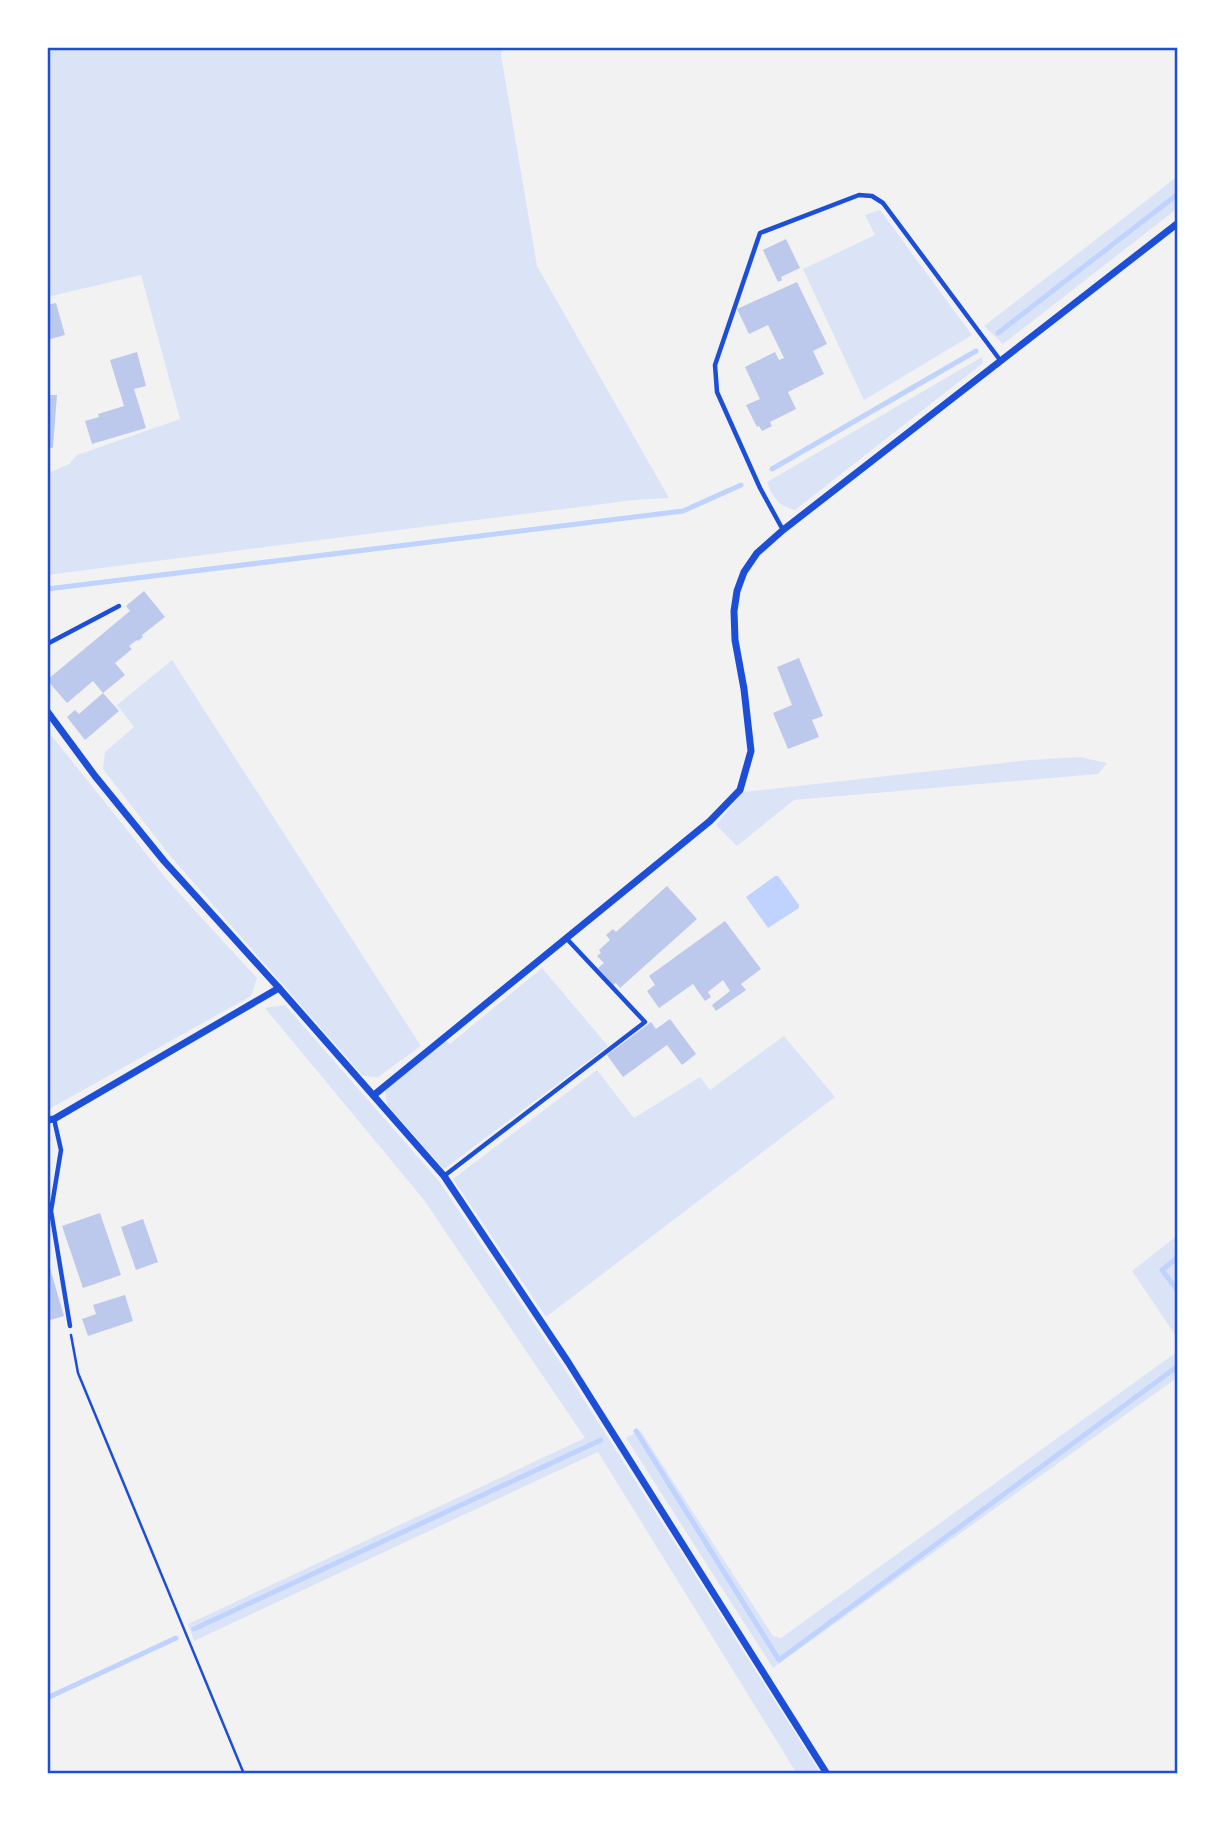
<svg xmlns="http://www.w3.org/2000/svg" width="1225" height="1821" viewBox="0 0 1225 1821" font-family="Inter,sans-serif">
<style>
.green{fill:#dbe4f7}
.water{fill:#bfd3fe}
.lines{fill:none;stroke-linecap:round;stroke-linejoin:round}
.stream{stroke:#bfd3fe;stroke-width:5}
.building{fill:#bdc9ec}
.path{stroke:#1d4ed8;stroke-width:2.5}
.service{stroke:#1d4ed8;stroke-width:4.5}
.minor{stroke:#1d4ed8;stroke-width:7}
.neatline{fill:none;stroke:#1d4ed8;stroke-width:2.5}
</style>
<rect width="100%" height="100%" fill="#f2f2f2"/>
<!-- green -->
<g class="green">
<polygon points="47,47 503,47 501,55 537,266 669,498 634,500 47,575 47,474 69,464 77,455 180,419 141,275 47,297"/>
<polygon points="1178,176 1178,208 1003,344 984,326"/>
<polygon points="880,210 972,335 864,400 803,269 875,235 865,215"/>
<path d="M982 357 983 363 795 510C777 505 774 499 767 482Z"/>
<polygon points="172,660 421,1046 378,1077 363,1076 171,857 103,769 105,752 134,727 117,705"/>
<polygon points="47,730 168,881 257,978 251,996 51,1108 47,1109"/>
<polygon points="1080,757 1107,763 1098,774 794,800 737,846 716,825 743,792 1030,760"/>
<polygon points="542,968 608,1046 444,1169 387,1105 385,1090 445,1040 450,1044"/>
<polygon points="285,1005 439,1181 562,1365 821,1774 797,1774 598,1452 194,1641 188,1624 585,1438 424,1200 265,1008"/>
<polygon points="784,1036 835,1097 546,1317 453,1179 597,1070 634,1118 700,1077 710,1090"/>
<polygon points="1178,1235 1178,1339 1132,1271"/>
<polygon points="1178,1351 1178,1377 773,1668 626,1438 640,1430 773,1636 781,1638"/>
</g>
<!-- water -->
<polygon class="water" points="775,876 778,876 799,905 799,908 768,928 746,897"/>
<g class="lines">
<!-- stream -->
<g class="stream">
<polyline points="998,333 1178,194"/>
<polyline points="772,469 976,351"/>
<polyline points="47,589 683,511 741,485"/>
<polyline points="1178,1257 1162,1270 1178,1291"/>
<polyline points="636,1431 779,1660 1178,1366"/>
<polyline points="194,1629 601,1440"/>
<polyline points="47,1698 176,1638"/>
</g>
</g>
<!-- building -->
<g class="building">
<polygon points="786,239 800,268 781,277 782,280 778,282 763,250"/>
<polygon points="797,282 827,344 813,351 824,374 788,392 796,409 770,422 772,426 762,431 759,426 757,427 746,405 760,399 745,367 775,352 779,360 784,358 768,325 749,334 737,309"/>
<polygon points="56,303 65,335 47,340 47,305"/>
<polygon points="137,352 146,386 134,389 146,428 92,444 85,421 99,417 98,414 124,406 110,360"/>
<polygon points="47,395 57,395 53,448 47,447"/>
<polygon points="144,591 165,617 142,635 143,637 138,641 137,640 129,646 132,649 115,663 125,675 103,693 93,681 67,703 47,680 130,611 126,606"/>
<polygon points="799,658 823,716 812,720 819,737 788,749 773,713 792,705 777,667"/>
<polygon points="103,693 119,711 85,740 67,717 75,710 79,714"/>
<polygon points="667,886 697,919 620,988 616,983 613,985 598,968 604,963 597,956 601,953 599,950 610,940 606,935 613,929 616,932"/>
<polygon points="725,921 761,969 741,984 746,990 716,1011 712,1005 730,991 723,980 708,992 711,997 705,1001 693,984 659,1008 647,991 655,985 649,976"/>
<polygon points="670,1019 696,1054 682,1065 667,1045 623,1077 607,1055 651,1022 656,1029"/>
<polygon points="100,1213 121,1275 83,1288 62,1226"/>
<polygon points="143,1219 158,1262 136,1270 121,1227"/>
<polygon points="47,1268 50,1268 64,1316 47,1321"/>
<polygon points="125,1295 133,1321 88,1336 82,1319 96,1314 93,1305"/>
</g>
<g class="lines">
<!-- path -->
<polyline class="path" points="71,1335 78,1373 244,1774"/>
<!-- service -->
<g class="service">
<polyline points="783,530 760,488 717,392 715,365 760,233 859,195 872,196 883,203 1000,360"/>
<polyline points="47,644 119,606"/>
<polyline points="54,1119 61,1150 51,1211 70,1326"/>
<polyline points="444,1176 645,1022 567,939"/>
</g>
<!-- minor -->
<g class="minor">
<polyline points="47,711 95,776 164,861 279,988 444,1176 568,1362 827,1774"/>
<polyline points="374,1095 710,821 740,790 751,751 744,689 735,640 734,611 737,591 744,572 757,553 783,530 1178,223"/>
<polyline points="47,1120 54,1119 279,988"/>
</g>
</g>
<!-- border -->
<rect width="1225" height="1821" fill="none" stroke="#ffffff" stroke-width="98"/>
<rect x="49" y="49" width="1127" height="1723" class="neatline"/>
</svg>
